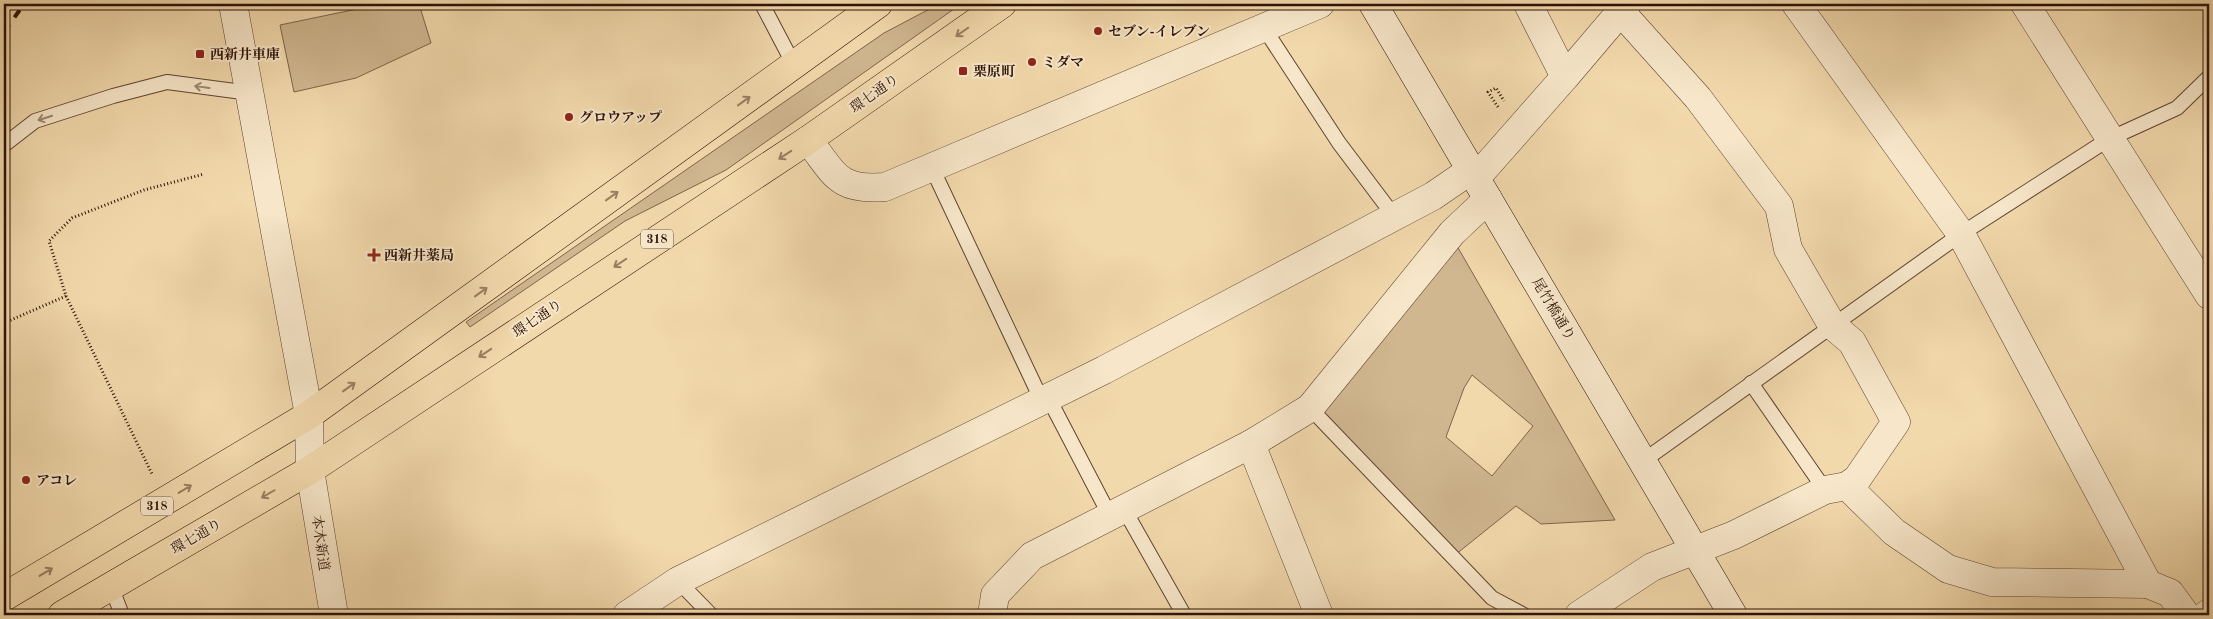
<svg xmlns="http://www.w3.org/2000/svg" width="2213" height="619" viewBox="0 0 2213 619" font-family="'Old Standard TT','Noto Serif JP',serif">
<style>
.green{fill:#d0b790;stroke:#7e644b;fill-rule:evenodd}
.lines{fill:none;stroke-linecap:round;stroke-linejoin:round}
.service-casing{stroke:#5e4430;stroke-width:16}
.minor-casing{stroke:#5e4430;stroke-width:29}
.tertiary-casing{stroke:#5e4430;stroke-width:29}
.secondary-casing{stroke:#2c1206;stroke-width:29}
.primary-casing{stroke:#2c1206;stroke-width:29}
.path{stroke:#2c1206;stroke-width:3;stroke-dasharray:1 2.5;stroke-linecap:butt}
.service{stroke:#f7e6c9;stroke-width:14}
.minor{stroke:#f7e6c9;stroke-width:28}
.tertiary{stroke:#f7e6c9;stroke-width:28}
.secondary{stroke:#f7e6c9;stroke-width:28}
.primary{stroke:#f2d9ac;stroke-width:28}
.rail{stroke:#2c1206;stroke-width:4;stroke-dasharray:9 9;stroke-linecap:butt}
.oneway{stroke:#997f61}
.oneway2{stroke:#9c8771}
.poi-dot{fill:#8f2418;stroke:#f7e6c9;stroke-width:2}
.labels{text-anchor:middle;stroke-width:4;stroke-linejoin:round;paint-order:stroke}
.shield{fill:#f7e6c9;stroke:#695240;stroke-width:1}
.shield-label{font-size:12px;font-weight:bold;fill:#2c1206}
.poi-label{font-size:14px;font-weight:bold;fill:#2c1206;stroke:#f7e6c9;text-anchor:start}
.street-label{font-size:14px;fill:#2c1206;stroke:#f7e6c9}
</style>
<rect width="100%" height="100%" fill="#f2d9ac"/>
<filter id="stains"><feTurbulence type="fractalNoise" baseFrequency=".004" numOctaves="4"/><feColorMatrix values="0 0 0 0 .2 0 0 0 0 .09 0 0 0 0 .02 0 0 0 .5 -.17"/></filter>
<radialGradient id="worn" r=".72"><stop offset=".6" stop-color="#630" stop-opacity="0"/><stop offset="1" stop-color="#630" stop-opacity=".3"/></radialGradient>
<!-- green -->
<g class="green">
<polygon points="381,4 419,4 431,43 356,78 294,92 280,25"/>
<polygon points="939,4 961,4 726,170 625,221 470,327 466,322 884,33"/>
<path d="M1457 246 1615 520 1541 524 1516 506 1450 559 1318 414ZM1472 375 1533 426 1492 476 1446 437 1464 388Z"/>
</g>
<g class="lines">
<!-- service casing -->
<g class="service-casing">
<g id="service">
<polyline points="762,4 794,65"/>
<polyline points="1264,28 1339,143 1394,216"/>
<polyline points="4,145 35,121 113,96 167,82 250,93"/>
<polyline points="932,168 1042,401"/>
<polyline points="1751,383 1825,490"/>
<polyline points="1048,397 1110,516"/>
<polyline points="1310,408 1492,598 1524,615"/>
<polyline points="1643,461 1961,234 2109,139 2177,108 2209,77"/>
<polyline points="1124,509 1184,615"/>
<polyline points="678,581 711,615"/>
<polyline points="111,586 122,615"/>
</g>
</g>
<!-- minor casing -->
<g class="minor-casing">
<g id="minor">
<polyline points="1528,4 1565,77 1627,4"/>
<polyline points="1796,4 1961,234 2148,584 2170,593 2186,615"/>
<polyline points="2025,4 2209,295"/>
<polyline points="1476,178 1565,77"/>
<polyline points="1251,444 1319,615"/>
<polyline points="1847,486 1894,532 1948,569 1992,582 2148,584"/>
<polyline points="627,615 678,581 1104,370 1433,196 1471,170"/>
<polyline points="992,615 995,595 1032,556 1251,444 1310,408 1452,233 1488,199"/>
<polyline points="1579,615 1652,567 1734,535 1825,490 1847,486 1857,479 1896,422 1852,342 1832,325 1788,249 1779,206 1698,98 1621,12"/>
</g>
</g>
<!-- tertiary casing -->
<g class="tertiary-casing">
<g id="tertiary">
<polyline points="233,4 309,415 310,470 334,615"/>
<path d="M808 140C835 174 837 191 885 187L1320 4"/>
<polyline points="2206,615 2209,613"/>
</g>
</g>
<!-- secondary casing -->
<g class="secondary-casing">
<polyline id="secondary" points="1373,4 1733,615"/>
</g>
<!-- primary casing -->
<g class="primary-casing">
<g id="primary">
<polyline points="4,597 309,415 878,4"/>
<polyline points="62,615 310,470 808,140 1002,4"/>
</g>
</g>
<!-- path -->
<g class="path">
<polyline points="1498,107 1488,92 1496,88 1504,101"/>
<polyline points="66,296 152,474"/>
<polyline points="4,323 66,296 49,241 72,218 144,190 204,174"/>
</g>
<!-- service -->
<use href="#service" class="service"/>
<!-- minor -->
<use href="#minor" class="minor"/>
<!-- tertiary -->
<use href="#tertiary" class="tertiary"/>
<!-- secondary -->
<use href="#secondary" class="secondary"/>
<!-- primary -->
<use href="#primary" class="primary"/>
<!-- rail -->
<polyline class="rail" points="4,32 24,4"/>
</g>
<!-- one-way arrows -->
<defs><path id="oneway-shaft" d="M-6 0H5M1.5-3L5.5 0L1.5 3" fill="none" stroke-width="1.6" stroke-linecap="round" stroke-linejoin="round" transform="scale(1.25)"/></defs>
<g class="oneway">
<use href="#oneway-shaft" transform="translate(962 32) rotate(145)"/>
<use href="#oneway-shaft" transform="translate(744 101) rotate(-36)"/>
<use href="#oneway-shaft" transform="translate(785 155) rotate(147)"/>
<use href="#oneway-shaft" transform="translate(612 196) rotate(-36)"/>
<use href="#oneway-shaft" transform="translate(620 263) rotate(146)"/>
<use href="#oneway-shaft" transform="translate(481 292) rotate(-36)"/>
<use href="#oneway-shaft" transform="translate(485 353) rotate(146)"/>
<use href="#oneway-shaft" transform="translate(349 387) rotate(-36)"/>
<use href="#oneway-shaft" transform="translate(185 489) rotate(-31)"/>
<use href="#oneway-shaft" transform="translate(268 494) rotate(150)"/>
<use href="#oneway-shaft" transform="translate(46 572) rotate(-31)"/>
</g>
<g class="oneway2">
<use href="#oneway-shaft" transform="translate(202 87) rotate(-172)"/>
<use href="#oneway-shaft" transform="translate(45 118) rotate(162)"/>
</g>
<!-- markers -->
<g class="poi-dot">
<circle cx="1098" cy="31" r="5"/>
<rect x="195" y="49" width="10" height="10" rx="2.5"/>
<circle cx="1032" cy="62" r="5"/>
<rect x="958" y="66" width="10" height="10" rx="2.5"/>
<circle cx="569" cy="117" r="5"/>
<path d="M371.5 247.5h5v5h5v5h-5v5h-5v-5h-5v-5h5z"/>
<circle cx="26" cy="480" r="5"/>
</g>
<g class="labels">
<!-- shield labels -->
<g class="shield">
<rect x="641" y="229.5" width="32" height="19" rx="4"/>
<rect x="141" y="496.5" width="32" height="19" rx="4"/>
</g>
<g class="shield-label">
<text x="657" y="243">318</text>
<text x="157" y="510">318</text>
</g>
<!-- poi labels -->
<g class="poi-label">
<text x="1108" y="36">セブン-イレブン</text>
<text x="210" y="59">西新井車庫</text>
<text x="1042" y="67">ミダマ</text>
<text x="973" y="76">栗原町</text>
<text x="579" y="122">グロウアップ</text>
<text x="384" y="260">西新井薬局</text>
<text x="36" y="485">アコレ</text>
</g>
<!-- street labels -->
<g class="street-label">
<text transform="translate(874 93) rotate(-35)" y="5">環七通り</text>
<text transform="translate(1554 309) rotate(59)" y="5">尾竹橋通り</text>
<text transform="translate(537 318) rotate(-34)" y="5">環七通り</text>
<text transform="translate(196 536) rotate(-30)" y="5">環七通り</text>
<text transform="translate(321 543) rotate(82)" y="5">本木新道</text>
</g>
</g>
<!-- margin -->
<rect width="2213" height="619" fill="none" stroke="#f2d9ac" stroke-width="20"/>
<rect x="5" y="5" width="2203" height="609" fill="none" stroke="#2c1206" stroke-width="2.5"/>
<rect x="10" y="10" width="2193" height="599" fill="none" stroke="#2c1206"/>
<rect width="100%" height="100%" filter="url(#stains)"/>
<rect width="100%" height="100%" fill="url(#worn)"/>
</svg>
